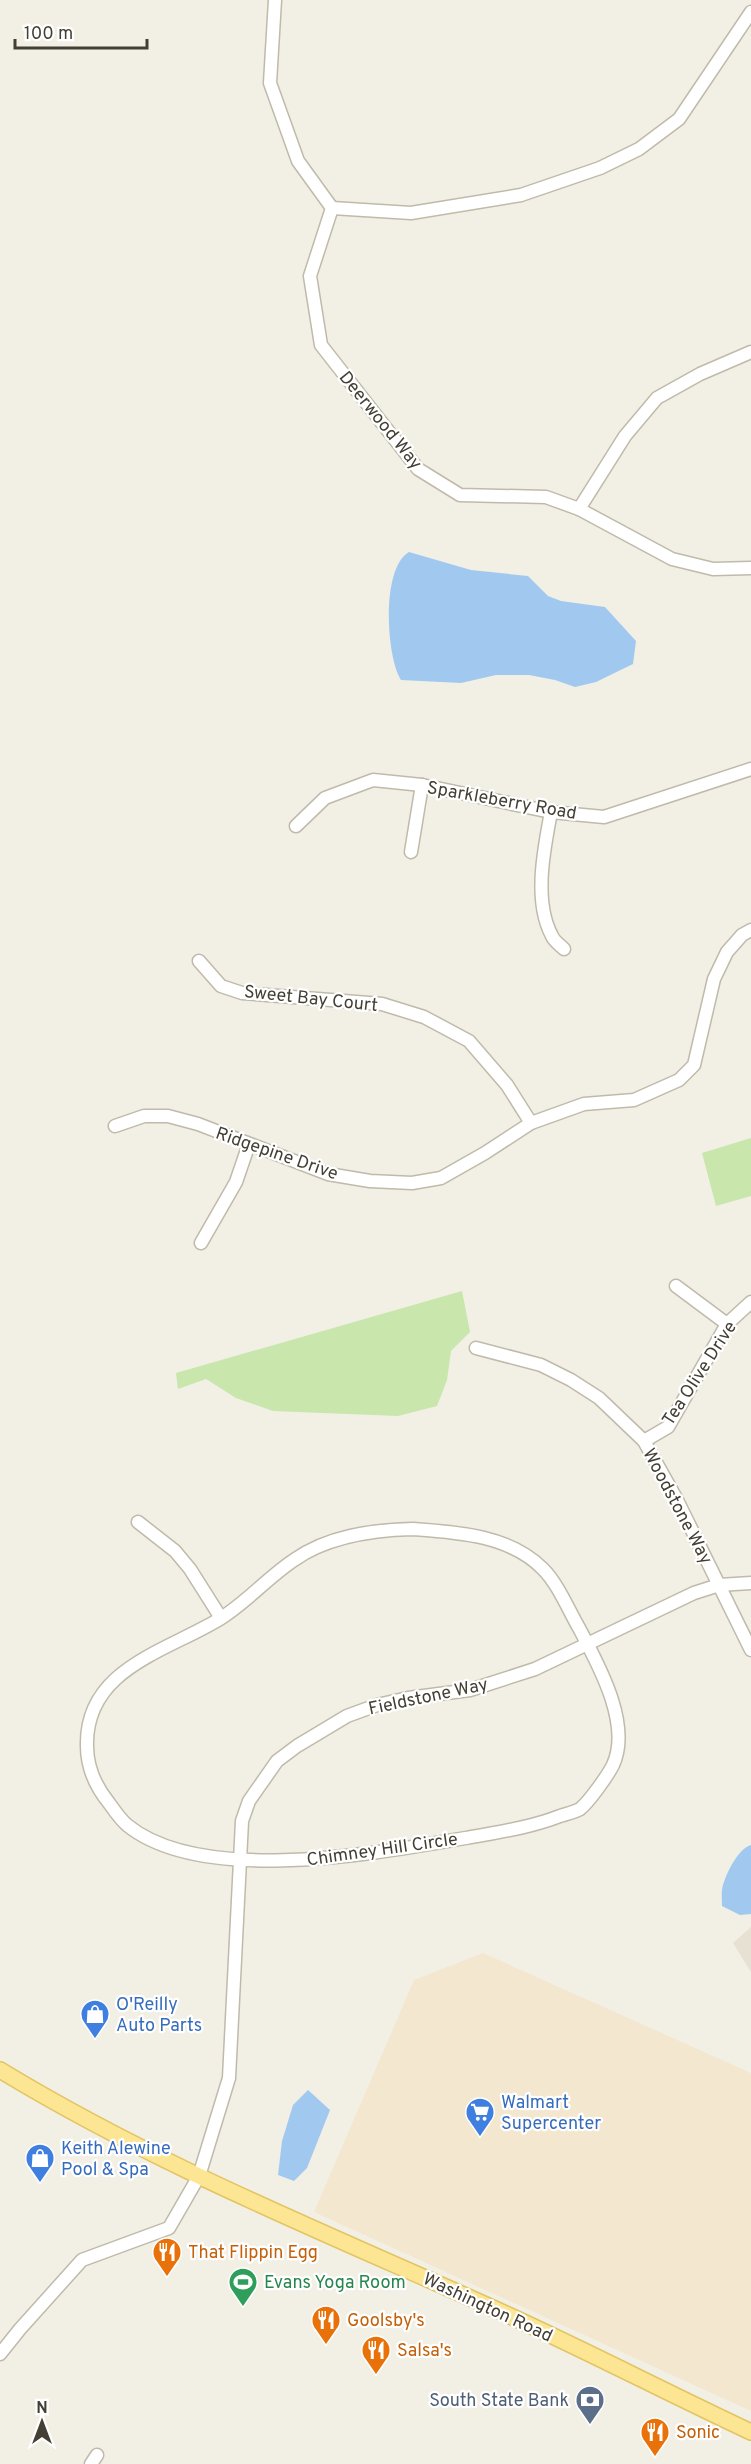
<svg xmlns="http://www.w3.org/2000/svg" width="751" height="2464" viewBox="0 0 751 2464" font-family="Overpass,sans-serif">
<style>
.residential{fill:#e6e1d3}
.commercial{fill:#f4e7cf}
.green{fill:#c9e6ad}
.water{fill:#a1c9ef}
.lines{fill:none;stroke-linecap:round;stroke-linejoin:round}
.minor-casing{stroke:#c0baaa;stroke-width:15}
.major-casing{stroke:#e2c463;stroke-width:18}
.minor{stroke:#fff;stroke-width:12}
.major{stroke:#fde693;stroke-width:15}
.labels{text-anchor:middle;stroke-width:4.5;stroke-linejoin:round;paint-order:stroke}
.street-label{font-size:18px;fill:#443f34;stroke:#fff}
.shop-label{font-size:18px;fill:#366cbe;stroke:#fff;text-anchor:start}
.food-label{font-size:18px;fill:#c56008;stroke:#fff;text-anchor:start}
.leisure-label{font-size:18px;fill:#27864d;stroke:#fff;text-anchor:start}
.service-label{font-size:18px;fill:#4e5e75;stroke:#fff;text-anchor:end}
</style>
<rect width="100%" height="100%" fill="#f2efe5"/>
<!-- residential -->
<polygon class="residential" points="751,1927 751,1972 733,1943"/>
<!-- commercial -->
<polygon class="commercial" points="483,1953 751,2073 751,2411 314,2212 414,1980"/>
<!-- green -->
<g class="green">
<polygon points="751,1138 751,1196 716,1206 702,1153"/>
<polygon points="462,1291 470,1332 451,1351 447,1380 437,1406 398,1416 273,1411 236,1398 206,1379 178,1389 176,1373"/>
</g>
<!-- water -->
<g class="water">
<path d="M409 552 471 570 528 576 548 596 561 601 605 607 636 641 633 664 596 682 575 687 555 680 529 675H496L461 683 401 680C386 656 381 568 409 552Z"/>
<path d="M751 1845V1914L740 1915 722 1906C722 1899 721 1891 723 1885 727 1872 738 1849 751 1845Z"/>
<polygon points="308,2090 330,2110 307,2168 294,2181 278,2175 282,2141 293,2105"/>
</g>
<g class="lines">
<!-- minor casing -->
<g class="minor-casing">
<g id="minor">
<polyline points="275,0 270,83 298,161 332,208"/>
<polyline points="332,208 310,276 321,345 418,469 460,495 546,497 579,509 672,559 713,569 751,568"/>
<polyline points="332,208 411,213 521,195 600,168 639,149 679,119 751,12"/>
<polyline points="579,509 625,436 657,398 700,374 751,352"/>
<path d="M551 812C544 849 533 901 552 936 554 941 560 945 564 949"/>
<polyline points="296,826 325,798 373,780 422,785 551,812 604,817 751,769"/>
<polyline points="411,852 422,785"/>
<polyline points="199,961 221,986 242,993 382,1004 424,1017 469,1041 507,1085 531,1123"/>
<polyline points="115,1126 144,1116 168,1116 198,1124 328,1174 370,1181 412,1183 441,1178 485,1153 531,1123 584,1104 634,1100 679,1080 694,1065 714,979 727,952 742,935 751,930"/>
<polyline points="201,1243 236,1182 249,1144"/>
<polyline points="676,1286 727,1324"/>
<polyline points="476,1348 541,1365 571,1380 599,1398 644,1441 677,1500 751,1650"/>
<polyline points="644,1441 668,1427 727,1324 751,1302"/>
<polyline points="138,1522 175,1551 190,1569 221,1618"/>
<path d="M413 1529C456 1532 510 1535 543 1569 558 1584 568 1609 579 1628 598 1664 632 1724 613 1765 608 1775 589 1802 580 1809 575 1812 566 1814 560 1816 529 1828 498 1832 466 1838 377 1853 202 1886 127 1825 120 1819 114 1810 109 1803 96 1787 87 1767 87 1746 85 1670 164 1652 218 1620 245 1604 267 1578 294 1560 328 1536 372 1530 413 1529Z"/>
<polyline points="0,2354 20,2329 82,2260 169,2228 199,2176 229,2078 242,1821 249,1801 277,1761 297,1746 347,1716 377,1705 408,1698 470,1690 535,1669 694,1593 719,1585 751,1583"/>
<polyline points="91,2464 97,2455"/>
</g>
</g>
<!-- major casing -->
<g class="major-casing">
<path id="major" d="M0 2070C151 2162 316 2229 477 2301 570 2342 659 2389 751 2432"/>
</g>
<!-- minor -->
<use href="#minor" class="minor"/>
<!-- major -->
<use href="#major" class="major"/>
</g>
<!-- icons -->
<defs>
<g id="shop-pin" transform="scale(1.5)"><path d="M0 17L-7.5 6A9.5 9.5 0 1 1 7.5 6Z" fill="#3f7fe0" stroke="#fff"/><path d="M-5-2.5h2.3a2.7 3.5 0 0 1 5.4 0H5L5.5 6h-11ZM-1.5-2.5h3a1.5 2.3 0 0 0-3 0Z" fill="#fff"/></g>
<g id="supermarket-pin" transform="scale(1.5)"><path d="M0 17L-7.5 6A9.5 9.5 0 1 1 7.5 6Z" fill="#3f7fe0" stroke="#fff"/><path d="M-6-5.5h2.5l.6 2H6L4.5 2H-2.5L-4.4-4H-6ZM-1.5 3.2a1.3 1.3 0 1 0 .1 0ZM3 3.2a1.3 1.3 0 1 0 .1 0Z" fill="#fff"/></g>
<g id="restaurant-pin" transform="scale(1.5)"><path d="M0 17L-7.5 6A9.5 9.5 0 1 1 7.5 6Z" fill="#e8710a" stroke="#fff"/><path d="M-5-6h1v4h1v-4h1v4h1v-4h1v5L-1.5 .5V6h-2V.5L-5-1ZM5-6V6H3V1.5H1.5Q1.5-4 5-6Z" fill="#fff"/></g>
<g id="stadium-pin" transform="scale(1.5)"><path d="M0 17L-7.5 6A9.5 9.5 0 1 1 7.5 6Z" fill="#2e9e5b" stroke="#fff"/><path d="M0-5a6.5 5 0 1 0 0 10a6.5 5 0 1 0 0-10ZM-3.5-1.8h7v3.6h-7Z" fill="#fff"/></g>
<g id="bank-pin" transform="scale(1.5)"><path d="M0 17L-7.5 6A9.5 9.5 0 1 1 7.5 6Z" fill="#5c6f8a" stroke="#fff"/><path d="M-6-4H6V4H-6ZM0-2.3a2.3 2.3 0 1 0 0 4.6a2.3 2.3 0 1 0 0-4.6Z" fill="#fff"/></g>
</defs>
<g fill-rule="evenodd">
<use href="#shop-pin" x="95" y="2014"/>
<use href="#supermarket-pin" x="480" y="2112"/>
<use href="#shop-pin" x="40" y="2158"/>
<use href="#restaurant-pin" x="167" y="2252"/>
<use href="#stadium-pin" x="243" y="2282"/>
<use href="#restaurant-pin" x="326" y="2320"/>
<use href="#restaurant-pin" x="376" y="2350"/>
<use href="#bank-pin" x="590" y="2400"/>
<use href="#restaurant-pin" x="655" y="2432"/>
</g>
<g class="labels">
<!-- street labels -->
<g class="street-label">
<text transform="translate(381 420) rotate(51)" y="6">Deerwood Way</text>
<text transform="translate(502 800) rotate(10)" y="6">Sparkleberry Road</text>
<text transform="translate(311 998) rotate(6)" y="6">Sweet Bay Court</text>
<text transform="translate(277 1153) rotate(19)" y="6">Ridgepine Drive</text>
<text transform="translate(699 1373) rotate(-57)" y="6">Tea Olive Drive</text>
<text transform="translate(678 1506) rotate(62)" y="6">Woodstone Way</text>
<text transform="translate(428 1696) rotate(-12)" y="6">Fieldstone Way</text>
<text transform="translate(382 1849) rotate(-8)" y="6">Chimney Hill Circle</text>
<text transform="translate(488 2307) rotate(25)" y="6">Washington Road</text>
</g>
<!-- shop labels -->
<g class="shop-label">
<text x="116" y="2010">O'Reilly<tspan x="116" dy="21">Auto Parts</tspan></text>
<text x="501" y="2108">Walmart<tspan x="501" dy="21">Supercenter</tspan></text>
<text x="61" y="2154">Keith Alewine<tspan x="61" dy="21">Pool &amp; Spa</tspan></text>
</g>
<!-- food labels -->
<g class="food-label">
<text x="188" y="2258">That Flippin Egg</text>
<text x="347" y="2326">Goolsby's</text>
<text x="397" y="2356">Salsa's</text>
<text x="676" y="2438">Sonic</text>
</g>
<!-- leisure labels -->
<g class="leisure-label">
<text x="264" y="2288">Evans Yoga Room</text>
</g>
<!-- service labels -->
<g class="service-label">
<text x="569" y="2406">South State Bank</text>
</g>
</g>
<!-- north arrow -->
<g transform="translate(42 2422)" stroke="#ffffff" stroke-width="4.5" paint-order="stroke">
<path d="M0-4.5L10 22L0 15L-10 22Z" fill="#443f34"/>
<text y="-9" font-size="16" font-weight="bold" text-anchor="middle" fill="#443f34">N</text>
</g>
<!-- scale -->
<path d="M15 39v9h132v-9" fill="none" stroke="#443f34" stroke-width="3"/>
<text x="24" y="39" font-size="18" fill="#443f34" stroke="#ffffff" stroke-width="4.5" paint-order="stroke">100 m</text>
</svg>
